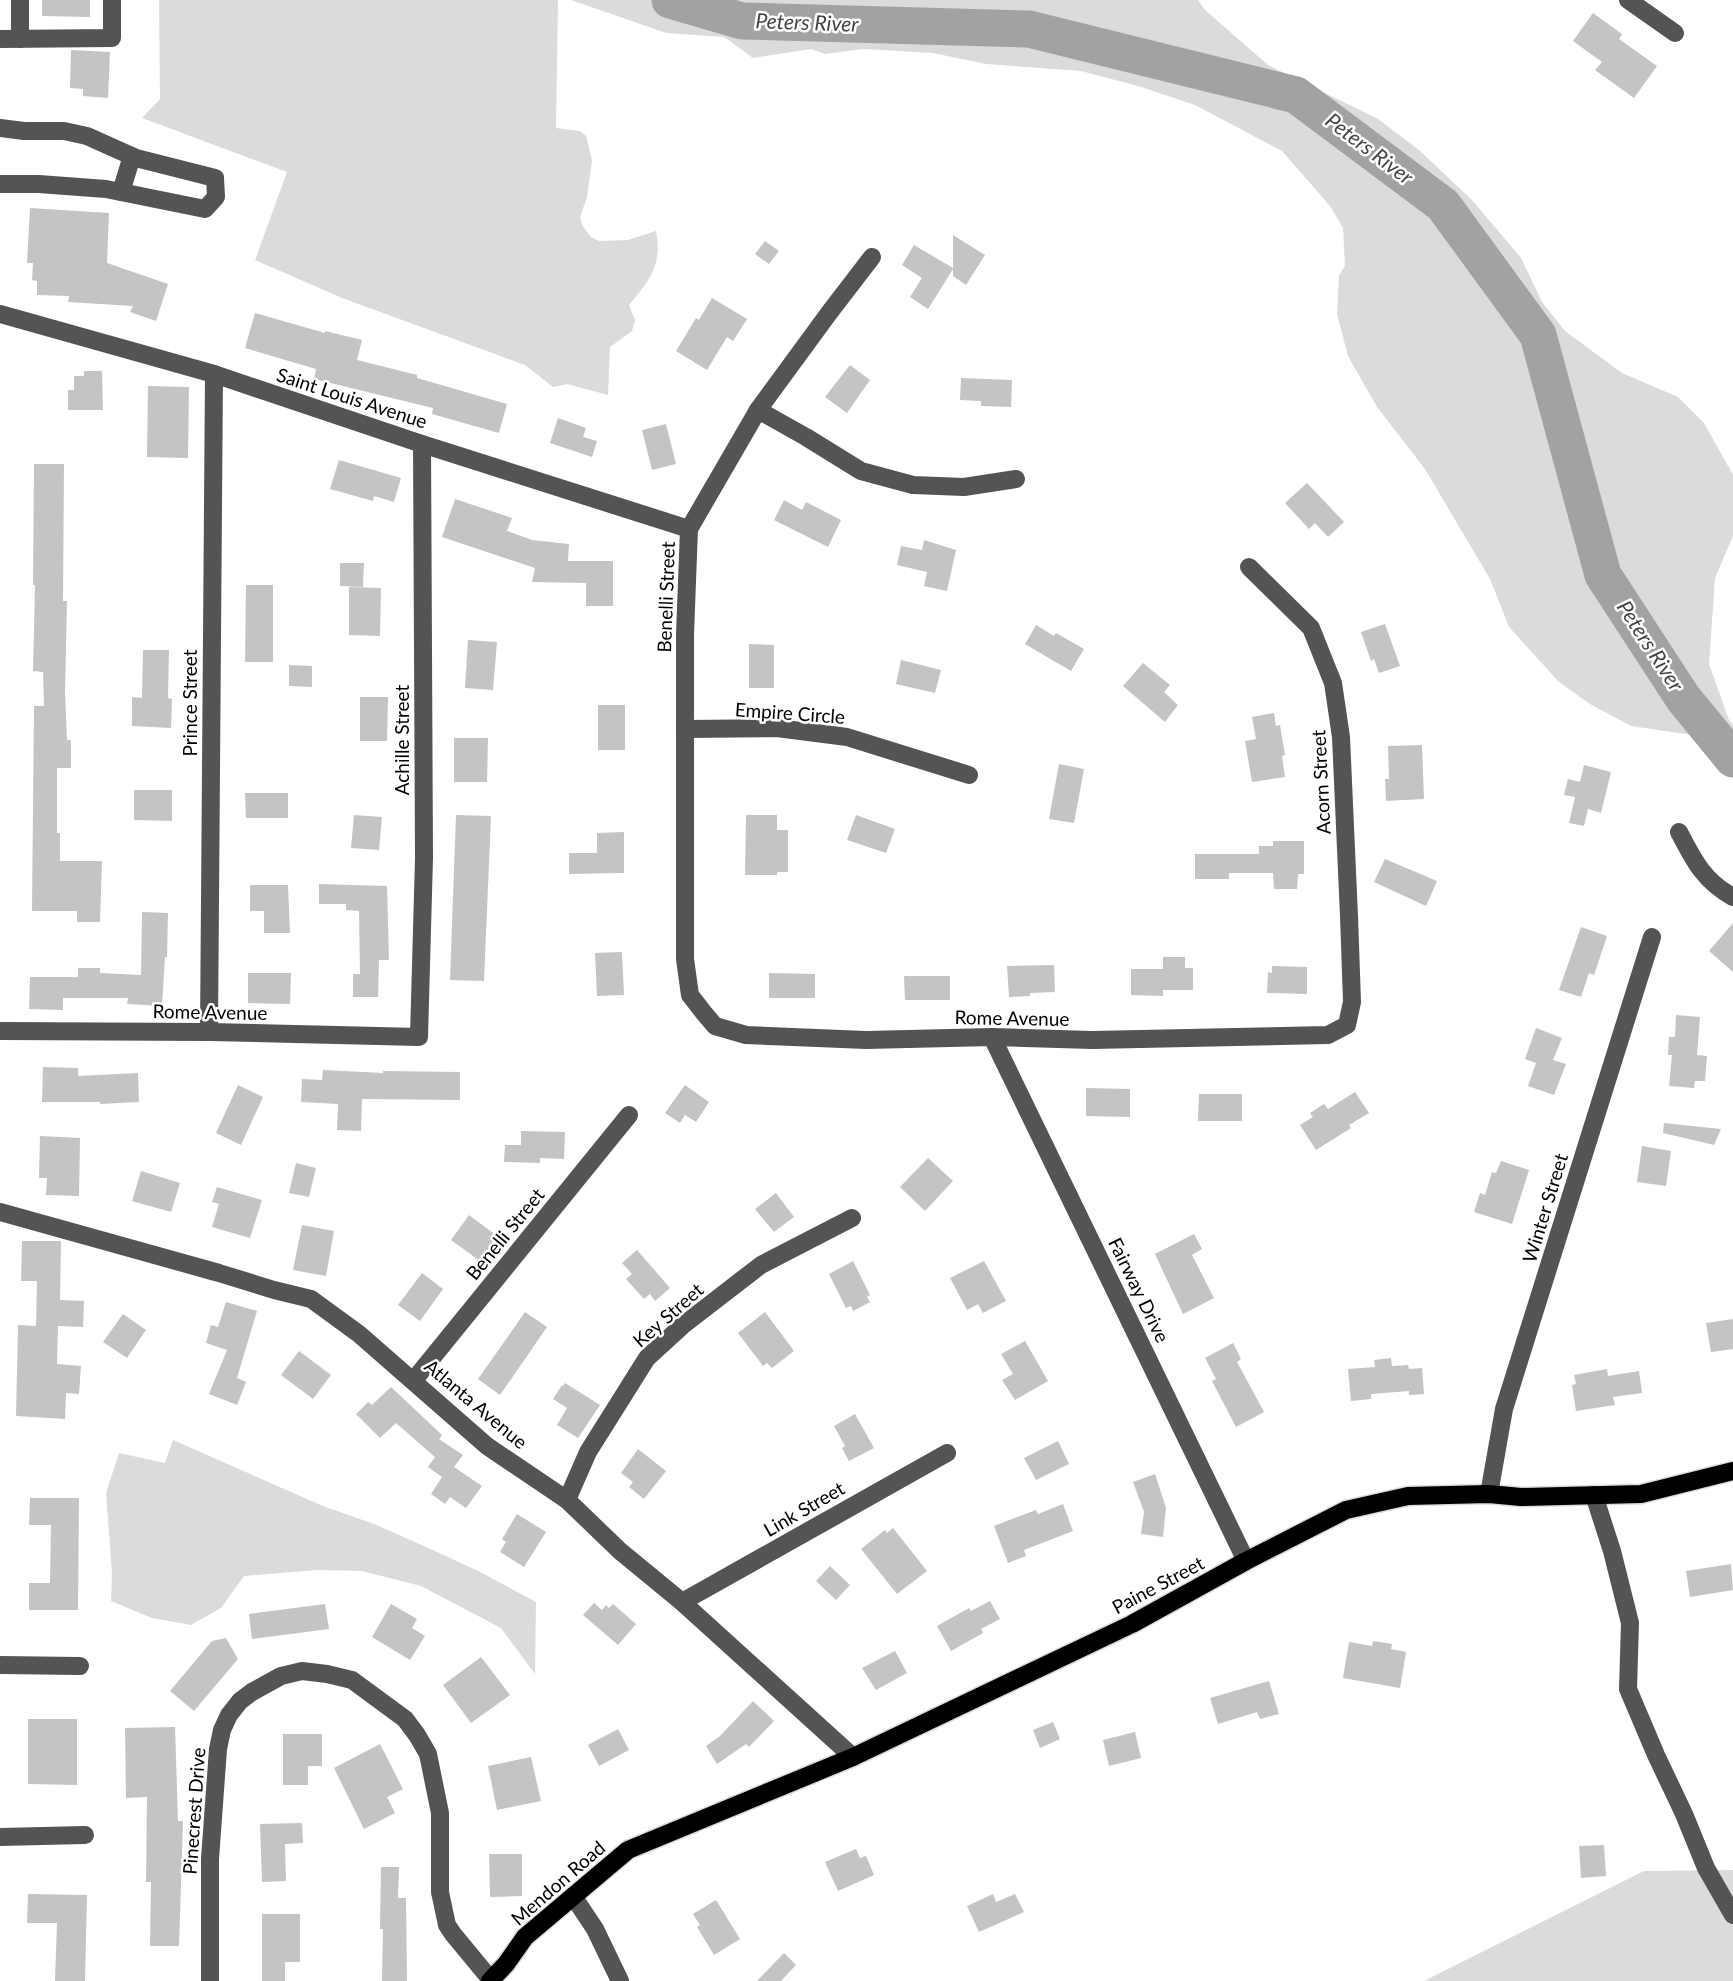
<svg xmlns="http://www.w3.org/2000/svg" width="1733" height="1981" viewBox="0 0 1733 1981" font-family="Lato,sans-serif">
<style>
.green{fill:#dbdbdb}
.lines{fill:none;stroke-linecap:round;stroke-linejoin:round}
.river{stroke:#a2a2a2;stroke-width:37}
.building{fill:#c4c4c4}
.major-casing{stroke:#dbdbdb;stroke-width:21}
.minor{stroke:#545454;stroke-width:18}
.major{stroke:#000;stroke-width:18}
.labels{text-anchor:middle;stroke-width:5;stroke-linejoin:round;paint-order:stroke}
.street-label{font-size:19px;fill:#000;stroke:#fff}
.water-label{font-size:21px;font-style:italic;fill:#434343;stroke:#fff}
</style>
<rect width="100%" height="100%" fill="#fff"/>
<!-- green -->
<g class="green">
<path d="M159 0H558L556 128 580 131 586 136 592 160 587 197 580 217 583 227 591 237 599 241 628 240 656 231C663 265 649 281 629 305L635 320 632 331 610 347 608 395 567 384 553 387 525 365 342 298 255 260 287 172 142 118 160 99Z"/>
<polygon points="571,0 1198,0 1205,10 1268,65 1378,119 1419,150 1472,200 1521,258 1542,302 1565,331 1622,373 1678,397 1704,423 1733,475 1733,536 1715,578 1709,664 1729,720 1733,725 1733,758 1725,756 1702,740 1692,735 1631,726 1590,704 1559,682 1509,627 1490,579 1425,469 1377,407 1348,356 1337,314 1339,275 1345,266 1343,228 1330,206 1282,151 1195,105 1138,86 1081,71 986,64 933,53 863,49 825,54 811,49 753,58 724,37 666,33"/>
<polygon points="173,1440 323,1506 374,1524 433,1550 480,1572 536,1602 535,1674 501,1628 421,1586 362,1571 318,1570 244,1576 221,1608 191,1625 152,1618 111,1601 112,1573 106,1493 119,1453 165,1463"/>
<polygon points="1733,1870 1733,1981 1424,1981 1644,1871"/>
</g>
<g class="lines">
<!-- river -->
<polyline class="river" points="670,0 742,21 1029,29 1296,95 1443,205 1538,335 1603,575 1683,698 1733,759"/>
</g>
<!-- building -->
<g class="building">
<polygon points="42,0 90,0 90,17 42,16"/>
<polygon points="1593,13 1622,34 1619,39 1657,66 1634,98 1595,70 1602,62 1573,41"/>
<polygon points="71,50 110,52 108,98 83,96 83,89 70,88"/>
<polygon points="30,208 109,213 107,263 168,284 156,321 130,312 133,306 68,302 69,296 37,295 37,281 32,280 33,263 27,263"/>
<polygon points="953,235 985,255 966,285 953,276 953,269 928,309 910,297 922,278 902,265 914,245 953,268"/>
<polygon points="765,241 779,251 769,264 755,254"/>
<polygon points="712,298 747,319 733,341 727,337 707,370 676,351 696,318 699,320"/>
<polygon points="255,313 325,333 325,331 362,340 357,360 417,375 417,378 507,404 499,433 432,414 433,408 314,379 316,369 245,348"/>
<polygon points="850,365 870,380 847,413 825,397"/>
<polygon points="84,371 102,371 103,410 68,410 68,390 74,390 74,376 84,376"/>
<polygon points="961,378 1012,380 1011,407 981,406 981,401 960,400"/>
<polygon points="148,386 189,387 188,458 147,457"/>
<polygon points="558,418 586,428 583,437 597,441 592,457 550,443"/>
<polygon points="666,424 676,464 652,470 642,430"/>
<polygon points="339,460 401,478 394,502 374,496 373,501 330,489"/>
<polygon points="34,464 64,464 63,601 67,601 65,692 67,740 71,740 71,768 57,768 57,833 60,833 60,861 102,861 100,922 77,922 77,911 32,911 34,706 44,706 43,672 33,671 35,585 33,585"/>
<polygon points="1307,483 1344,522 1328,537 1315,523 1309,529 1285,503"/>
<polygon points="455,499 512,518 507,531 532,540 569,544 568,561 613,561 613,606 586,606 586,583 532,582 535,568 442,537"/>
<polygon points="784,500 802,510 806,502 841,520 828,547 774,520"/>
<polygon points="924,540 956,550 947,591 924,586 927,572 897,565 901,546 922,550"/>
<polygon points="340,563 364,563 363,587 340,586"/>
<polygon points="246,585 273,585 273,662 245,662"/>
<polygon points="349,587 381,588 380,636 349,635"/>
<polygon points="1385,624 1400,666 1379,673 1374,659 1371,661 1361,632"/>
<polygon points="1036,625 1054,636 1056,633 1084,649 1071,671 1025,644"/>
<polygon points="468,640 497,642 493,690 465,688"/>
<polygon points="749,644 774,645 774,688 749,688"/>
<polygon points="143,650 169,650 168,698 172,699 171,728 132,726 132,697 142,698"/>
<polygon points="901,660 941,670 935,693 896,684"/>
<polygon points="1143,663 1170,685 1164,692 1178,705 1165,722 1123,686"/>
<polygon points="289,665 312,666 312,687 289,686"/>
<polygon points="360,697 388,697 387,741 360,741"/>
<rect x="598" y="705" width="27" height="45"/>
<polygon points="1274,713 1276,726 1280,725 1285,755 1282,756 1285,777 1252,782 1245,741 1256,739 1252,717"/>
<polygon points="454,738 488,738 487,782 454,782"/>
<polygon points="1422,745 1424,799 1386,801 1385,779 1389,779 1388,746"/>
<polygon points="1059,764 1084,769 1074,823 1049,819"/>
<polygon points="1584,765 1611,772 1601,813 1588,809 1584,826 1569,823 1575,797 1564,795 1568,779 1580,782"/>
<polygon points="134,790 172,790 172,821 134,820"/>
<polygon points="245,793 288,793 288,818 246,818"/>
<polygon points="354,815 382,817 379,850 351,848"/>
<polygon points="456,815 491,816 484,981 450,980"/>
<polygon points="746,815 777,815 777,830 788,830 788,872 777,872 777,875 745,875"/>
<polygon points="856,815 895,829 886,853 847,840"/>
<polygon points="624,832 624,873 569,874 569,853 597,853 597,833"/>
<polygon points="1273,841 1304,841 1304,874 1298,874 1297,889 1274,889 1273,873 1229,873 1229,879 1195,879 1195,854 1259,854 1259,846 1273,846"/>
<polygon points="1385,859 1437,881 1426,906 1374,882"/>
<polygon points="319,884 387,886 389,960 379,960 378,997 353,997 353,974 360,974 359,911 346,910 346,904 319,904"/>
<polygon points="250,885 288,885 290,933 264,933 264,911 250,911"/>
<polygon points="142,912 168,913 167,957 165,957 162,1006 127,1004 128,998 63,998 63,1010 29,1009 30,977 78,977 78,968 100,968 100,973 141,975"/>
<polygon points="1733,923 1733,972 1709,951"/>
<polygon points="1581,927 1607,936 1594,975 1589,973 1581,997 1559,990"/>
<polygon points="622,952 624,995 597,996 595,953"/>
<polygon points="1163,957 1185,957 1185,968 1193,968 1193,990 1163,990 1163,996 1131,995 1131,969 1163,969"/>
<polygon points="1054,965 1055,992 1030,993 1030,996 1009,997 1007,966"/>
<polygon points="1272,966 1307,967 1307,994 1267,993 1268,972 1272,973"/>
<polygon points="248,973 291,973 290,1004 248,1003"/>
<polygon points="769,973 815,974 815,998 769,998"/>
<polygon points="904,976 950,976 950,1000 905,1000"/>
<polygon points="1676,1015 1700,1017 1697,1055 1707,1056 1705,1081 1695,1081 1694,1088 1669,1086 1672,1055 1668,1055 1669,1037 1675,1037"/>
<polygon points="1536,1028 1562,1038 1553,1060 1566,1064 1554,1095 1528,1086 1536,1063 1525,1059"/>
<polygon points="43,1067 78,1068 78,1076 138,1073 139,1102 100,1104 100,1102 42,1102"/>
<polygon points="323,1070 383,1073 383,1071 460,1072 460,1100 362,1099 361,1131 337,1130 338,1104 301,1102 302,1079 322,1080"/>
<polygon points="238,1085 263,1097 241,1145 216,1133"/>
<polygon points="685,1085 709,1102 696,1122 685,1115 680,1123 665,1113"/>
<polygon points="1086,1088 1130,1089 1130,1117 1086,1116"/>
<polygon points="1355,1092 1369,1113 1349,1125 1351,1128 1316,1150 1300,1125 1313,1117 1310,1113 1324,1104 1328,1109"/>
<polygon points="1199,1094 1242,1094 1242,1121 1198,1121"/>
<polygon points="1664,1123 1721,1129 1714,1145 1663,1133"/>
<polygon points="521,1131 565,1132 564,1159 540,1158 540,1163 504,1162 505,1145 521,1145"/>
<polygon points="40,1136 80,1138 79,1196 46,1195 47,1178 39,1178"/>
<polygon points="1642,1146 1671,1151 1666,1186 1637,1182"/>
<polygon points="928,1158 953,1181 925,1211 900,1187"/>
<polygon points="1501,1161 1529,1170 1512,1224 1474,1212 1480,1193 1485,1195 1492,1172 1496,1173"/>
<polygon points="296,1163 316,1168 309,1197 289,1193"/>
<polygon points="141,1171 180,1183 171,1212 132,1201"/>
<polygon points="217,1187 262,1200 250,1238 212,1227 219,1204 212,1202"/>
<polygon points="776,1193 794,1217 774,1232 755,1209"/>
<polygon points="469,1215 505,1242 487,1266 451,1240"/>
<polygon points="302,1225 334,1231 326,1276 293,1270"/>
<polygon points="1194,1234 1202,1249 1192,1255 1214,1298 1183,1314 1155,1254"/>
<polygon points="22,1241 61,1241 60,1300 84,1301 83,1327 58,1326 57,1364 81,1366 79,1394 66,1393 65,1419 16,1416 18,1325 36,1326 37,1281 21,1281"/>
<polygon points="637,1250 670,1288 655,1301 650,1294 644,1299 626,1279 632,1274 622,1263"/>
<polygon points="853,1261 870,1295 867,1297 870,1302 853,1311 851,1306 846,1308 829,1274"/>
<polygon points="984,1261 1006,1301 983,1313 978,1304 967,1310 950,1278"/>
<polygon points="422,1273 443,1289 420,1321 398,1305"/>
<polygon points="226,1302 257,1311 237,1378 246,1382 237,1405 209,1394 227,1350 206,1343 211,1325 218,1327"/>
<polygon points="525,1312 547,1327 500,1395 478,1379"/>
<polygon points="765,1312 794,1351 772,1368 767,1363 763,1366 738,1333"/>
<polygon points="123,1314 146,1330 127,1358 103,1342"/>
<polygon points="1733,1319 1733,1349 1711,1352 1706,1323"/>
<polygon points="1025,1341 1048,1381 1015,1400 1002,1380 1013,1374 1001,1354"/>
<polygon points="1233,1343 1241,1359 1237,1362 1264,1412 1236,1427 1212,1381 1216,1379 1205,1358"/>
<polygon points="299,1351 331,1375 313,1399 281,1375"/>
<polygon points="1391,1358 1392,1366 1408,1365 1409,1369 1422,1368 1424,1394 1409,1395 1409,1391 1371,1394 1371,1399 1351,1401 1348,1369 1375,1367 1374,1360"/>
<polygon points="1607,1369 1608,1376 1639,1371 1642,1393 1613,1397 1615,1405 1576,1411 1572,1385 1576,1384 1574,1375"/>
<polygon points="565,1383 600,1405 578,1438 557,1425 567,1408 553,1399 562,1385 563,1386"/>
<polygon points="391,1387 442,1435 439,1439 463,1455 454,1467 482,1486 466,1508 450,1497 445,1504 431,1494 442,1477 428,1467 435,1457 396,1423 380,1438 356,1414 368,1402 372,1405"/>
<polygon points="855,1414 874,1448 849,1461 842,1448 845,1446 834,1426"/>
<polygon points="1058,1441 1069,1464 1036,1480 1024,1458"/>
<polygon points="638,1449 666,1471 644,1499 629,1487 633,1482 621,1473"/>
<polygon points="1155,1474 1166,1508 1163,1537 1141,1534 1144,1512 1133,1482"/>
<polygon points="30,1498 79,1498 78,1610 29,1610 29,1583 50,1583 51,1525 29,1525"/>
<polygon points="1063,1504 1073,1531 1024,1550 1026,1556 1008,1563 994,1526 1036,1510 1038,1514"/>
<polygon points="517,1514 546,1532 524,1567 500,1552 506,1542 502,1539"/>
<polygon points="893,1528 927,1571 897,1594 861,1549 885,1530 887,1533"/>
<polygon points="1731,1564 1733,1590 1690,1597 1686,1571"/>
<polygon points="830,1566 850,1585 836,1600 816,1581"/>
<polygon points="990,1601 1000,1619 981,1629 983,1633 951,1651 937,1626 969,1608 971,1611"/>
<polygon points="594,1603 602,1610 606,1605 609,1608 613,1604 636,1624 618,1645 583,1615"/>
<polygon points="325,1604 329,1629 252,1639 249,1614"/>
<polygon points="391,1604 417,1619 412,1628 425,1636 410,1660 372,1637"/>
<polygon points="226,1638 238,1659 194,1711 170,1691 212,1641"/>
<polygon points="1373,1641 1392,1644 1391,1649 1406,1652 1400,1688 1343,1678 1349,1642 1372,1646"/>
<polygon points="895,1651 907,1673 876,1690 862,1668"/>
<polygon points="481,1657 510,1695 471,1723 443,1685"/>
<polygon points="1269,1681 1279,1714 1260,1719 1257,1712 1218,1724 1210,1698"/>
<polygon points="753,1701 774,1721 749,1747 746,1744 717,1764 706,1746 720,1736"/>
<polygon points="28,1719 77,1719 77,1785 28,1784"/>
<polygon points="1053,1722 1060,1739 1040,1748 1033,1730"/>
<polygon points="175,1727 178,1821 183,1821 179,1946 150,1946 151,1882 146,1882 147,1797 126,1798 125,1728"/>
<polygon points="618,1729 629,1750 599,1766 588,1745"/>
<polygon points="1135,1732 1141,1758 1109,1766 1103,1740"/>
<polygon points="283,1734 322,1734 322,1766 308,1766 308,1785 283,1785"/>
<polygon points="380,1744 403,1789 387,1797 395,1813 364,1829 334,1768"/>
<polygon points="531,1757 541,1801 497,1810 488,1766"/>
<polygon points="302,1823 303,1843 285,1844 286,1881 262,1882 260,1824"/>
<polygon points="1604,1845 1606,1876 1581,1878 1579,1846"/>
<polygon points="856,1849 860,1858 866,1856 874,1875 838,1891 825,1862"/>
<polygon points="489,1854 522,1854 522,1896 490,1897"/>
<polygon points="381,1867 399,1867 398,1898 406,1898 407,1981 382,1981 383,1929 380,1929"/>
<polygon points="28,1894 87,1895 85,1981 55,1981 57,1923 27,1923"/>
<polygon points="993,1894 996,1902 1015,1894 1024,1912 979,1932 967,1906"/>
<polygon points="716,1900 740,1939 714,1955 697,1927 700,1925 693,1914"/>
<polygon points="262,1914 300,1914 300,1962 285,1962 285,1981 262,1981"/>
<polygon points="784,1953 796,1965 781,1981 757,1981"/>
</g>
<g class="lines">
<!-- major casing -->
<g class="major-casing">
<polyline id="major" points="490,1981 506,1964 525,1937 628,1850 853,1757 1132,1624 1246,1561 1346,1510 1408,1496 1489,1494 1521,1497 1641,1494 1733,1471"/>
</g>
<!-- minor -->
<g class="minor">
<polyline points="1628,0 1675,33"/>
<polyline points="0,39 112,38 112,0"/>
<polyline points="20,39 20,0"/>
<polyline points="0,128 24,131 64,131 87,136 136,158 215,178 216,197 205,209 106,189 39,184 0,184"/>
<polyline points="121,192 132,156"/>
<polyline points="872,257 829,313 758,410 689,529 685,634 685,959 690,995 704,1013 715,1026 746,1035 866,1040 992,1037 1092,1040 1328,1035 1347,1025 1352,1002 1349,916 1341,737 1333,683 1311,628 1249,567"/>
<polyline points="0,314 214,374 422,444 689,529"/>
<polyline points="758,410 806,437 861,471 913,485 964,487 1016,479"/>
<polyline points="686,729 777,728 847,737 969,775"/>
<path d="M1679 832C1694 861 1704 881 1733 897"/>
<polyline points="0,1031 209,1032 419,1037 424,858 422,444"/>
<polyline points="209,1032 214,374"/>
<polyline points="992,1037 1246,1561"/>
<polyline points="0,1212 219,1273 274,1290 311,1299 359,1334 487,1446 567,1500 620,1551 682,1602 853,1757"/>
<polyline points="414,1380 629,1115"/>
<polyline points="1489,1494 1504,1409 1652,937"/>
<polyline points="1594,1495 1612,1551 1630,1623 1628,1689 1656,1755 1684,1814 1706,1868 1733,1915"/>
<polyline points="567,1500 588,1452 647,1358 682,1326 761,1265 852,1218"/>
<polyline points="682,1602 947,1453"/>
<polyline points="0,1665 80,1666"/>
<polyline points="0,1837 85,1835"/>
<polyline points="573,1896 595,1929 620,1981"/>
<polyline points="210,1981 210,1859 218,1749 222,1730 229,1715 240,1701 252,1692 281,1676 302,1671 327,1674 352,1680 405,1719 417,1735 428,1754 440,1813 440,1892 447,1925 453,1934 491,1980"/>
</g>
<!-- major -->
<use href="#major" class="major"/>
</g>
<g class="labels">
<!-- street labels -->
<g class="street-label">
<text transform="translate(352 398) rotate(18)" y="7">Saint Louis Avenue</text>
<text transform="translate(666 597) rotate(-88)" y="7">Benelli Street</text>
<text transform="translate(190 703) rotate(-90)" y="7">Prince Street</text>
<text transform="translate(790 713) rotate(4)" y="7">Empire Circle</text>
<text transform="translate(402 740) rotate(-90)" y="7">Achille Street</text>
<text transform="translate(1321 782) rotate(-93)" y="7">Acorn Street</text>
<text transform="translate(210 1012) rotate(1)" y="7">Rome Avenue</text>
<text transform="translate(1012 1018) rotate(1)" y="7">Rome Avenue</text>
<text transform="translate(1545 1208) rotate(-73)" y="7">Winter Street</text>
<text transform="translate(505 1234) rotate(-51)" y="7">Benelli Street</text>
<text transform="translate(1139 1290) rotate(64)" y="7">Fairway Drive</text>
<text transform="translate(668 1315) rotate(-41)" y="7">Key Street</text>
<text transform="translate(476 1404) rotate(40)" y="7">Atlanta Avenue</text>
<text transform="translate(804 1509) rotate(-30)" y="7">Link Street</text>
<text transform="translate(1158 1585) rotate(-28)" y="7">Paine Street</text>
<text transform="translate(194 1811) rotate(-86)" y="7">Pinecrest Drive</text>
<text transform="translate(558 1883) rotate(-41)" y="7">Mendon Road</text>
</g>
<!-- water labels -->
<g class="water-label">
<text transform="translate(807 23) rotate(2)" y="7">Peters River</text>
<text transform="translate(1369 149) rotate(37)" y="7">Peters River</text>
<text transform="translate(1650 646) rotate(57)" y="7">Peters River</text>
</g>
</g>
</svg>
